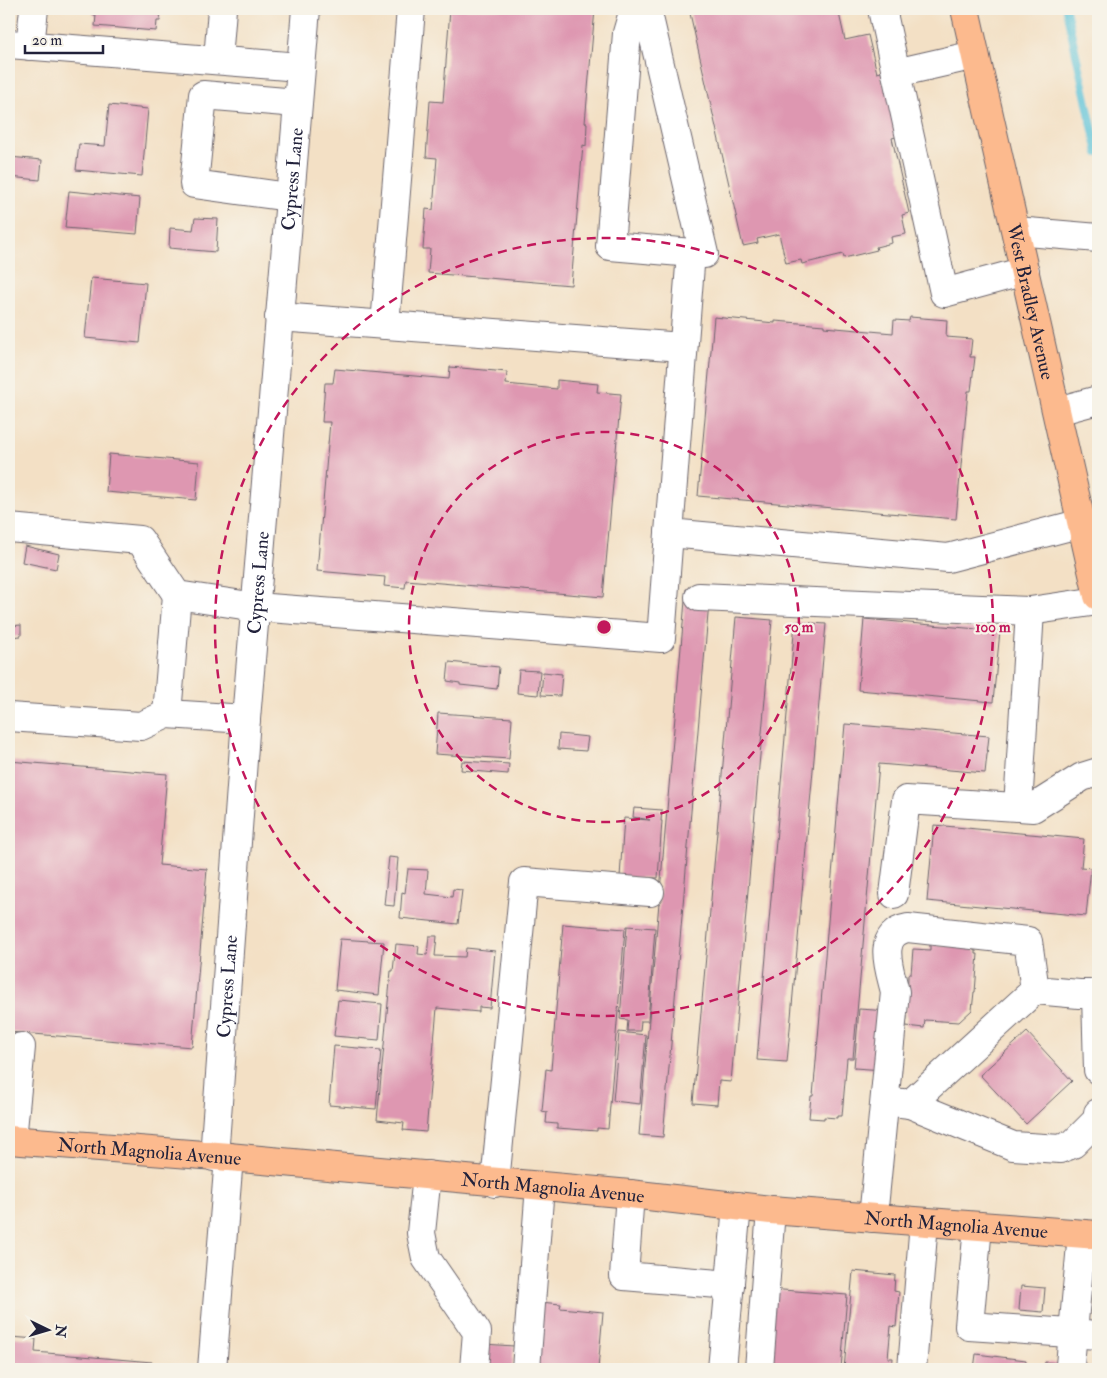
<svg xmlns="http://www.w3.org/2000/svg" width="1107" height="1378" viewBox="0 0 1107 1378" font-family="'IM FELL Double Pica',serif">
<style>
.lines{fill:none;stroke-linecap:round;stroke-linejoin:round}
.stream{stroke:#5bc2d8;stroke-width:8}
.building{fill:#de97b1}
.minor-casing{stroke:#6b646b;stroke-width:30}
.major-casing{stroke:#6b646b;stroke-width:30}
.minor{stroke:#fff;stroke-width:28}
.major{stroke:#fcba8e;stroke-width:28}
.ring{fill:none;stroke:#c2185b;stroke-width:2.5;stroke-dasharray:9 6}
.labels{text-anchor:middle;stroke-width:4.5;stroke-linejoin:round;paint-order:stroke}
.street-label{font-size:19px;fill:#22223b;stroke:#f7f3e8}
.centre{fill:#c2185b;stroke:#f7f3e8;stroke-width:2.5}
.ring-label{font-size:15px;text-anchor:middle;font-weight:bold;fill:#c2185b;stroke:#f7f3e8;stroke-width:4.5;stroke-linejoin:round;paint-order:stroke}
</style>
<rect width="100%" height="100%" fill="#f7f3e8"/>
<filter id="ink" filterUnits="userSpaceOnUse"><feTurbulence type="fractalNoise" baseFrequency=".02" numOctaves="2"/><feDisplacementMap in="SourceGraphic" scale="10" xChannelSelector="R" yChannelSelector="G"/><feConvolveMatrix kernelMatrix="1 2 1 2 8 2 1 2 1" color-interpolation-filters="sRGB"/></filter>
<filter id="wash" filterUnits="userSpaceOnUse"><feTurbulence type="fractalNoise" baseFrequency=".0096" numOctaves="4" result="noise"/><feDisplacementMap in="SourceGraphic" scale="20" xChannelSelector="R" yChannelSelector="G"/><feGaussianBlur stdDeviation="1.12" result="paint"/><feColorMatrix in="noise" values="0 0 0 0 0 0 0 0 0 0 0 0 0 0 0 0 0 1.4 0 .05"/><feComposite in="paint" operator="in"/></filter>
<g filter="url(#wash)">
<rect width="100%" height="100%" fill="#f3e0c5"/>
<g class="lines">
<!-- stream -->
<polyline class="stream" points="1066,9 1098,153"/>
</g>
<g id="blocks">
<!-- building -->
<g class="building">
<polygon points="93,9 161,9 160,21 157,21 156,31 95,26 96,15 93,15"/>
<polygon points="450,9 595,9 585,123 587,123 586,146 583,145 571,285 428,273 430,249 423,249 426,209 433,210 437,158 426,157 430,101 443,102"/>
<polygon points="689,9 838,9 845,40 868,35 877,73 881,72 885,88 889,87 896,137 892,138 909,213 902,215 906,234 891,237 892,243 876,247 877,250 844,258 843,254 802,264 801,260 786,263 779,234 757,239 758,243 743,246"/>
<polygon points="109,105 148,109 142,176 76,170 79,144 105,146"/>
<polygon points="9,157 42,160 40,180 9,177"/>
<polygon points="69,191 140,198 137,234 65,228"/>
<polygon points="195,218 218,219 216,252 169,248 170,228 193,230"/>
<polygon points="91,278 146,283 140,343 85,338"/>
<polygon points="714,317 775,323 775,321 824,325 824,327 893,333 894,320 909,321 910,317 947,320 946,337 972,339 970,357 975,357 971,391 968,391 956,519 698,496"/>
<polygon points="450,367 507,372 506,384 557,389 557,380 598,384 597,392 621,394 603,597 406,580 405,588 384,586 385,577 317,571 330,422 322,422 325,383 333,383 335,369 449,379"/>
<polygon points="109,454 199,462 196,500 106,492"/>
<polygon points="25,546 59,554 56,569 22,562"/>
<polygon points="686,589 710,591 663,1137 639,1135"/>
<polygon points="736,617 772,620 731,1082 719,1081 717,1105 693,1103"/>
<polygon points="864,619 1000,631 993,702 858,690"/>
<polygon points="795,622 826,624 787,1062 757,1060"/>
<polygon points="21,625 21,636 9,637 9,626"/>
<polygon points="449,662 499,667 497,689 460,685 460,683 447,681"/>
<polygon points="519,670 540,671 538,695 517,693"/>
<polygon points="543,672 562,674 560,696 541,695"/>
<polygon points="438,713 512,718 509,759 435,754"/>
<polygon points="845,724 989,736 985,773 879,764 853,1058 847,1058 842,1116 837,1116 837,1118 824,1117 824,1119 809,1118 811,1096 813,1096"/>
<polygon points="559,734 588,737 586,751 558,749"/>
<polygon points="9,761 167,774 159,865 207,869 192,1047 9,1032"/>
<polygon points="462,761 509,764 508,774 461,770"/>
<polygon points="634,808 662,810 661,821 662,821 658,878 620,877 624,818 650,820 633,817"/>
<polygon points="934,825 1084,839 1081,867 1091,868 1086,916 927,901"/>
<polygon points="389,857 398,858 394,906 384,905"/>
<polygon points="408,869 428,870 426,894 452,897 453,889 462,890 458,924 400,918 402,892 405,893"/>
<polygon points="563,924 625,929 608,1129 597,1128 597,1131 557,1128 557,1124 546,1123 547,1112 542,1111 546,1069 551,1070"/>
<polygon points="627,926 655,928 648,1021 641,1021 640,1031 627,1031 628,1020 620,1019"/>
<polygon points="429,936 437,936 435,956 465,957 466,948 495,951 490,1008 479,1007 479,1012 437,1008 426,1132 403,1130 404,1123 377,1120 391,971 393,971 396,944 419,946 418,954 427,955"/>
<polygon points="340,939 384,942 379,995 335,990"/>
<polygon points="930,944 974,947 974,951 976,951 976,954 978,954 975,992 974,992 972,1010 959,1022 925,1020 924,1028 906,1026 907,1016 905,1015 906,1011 908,978 908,974 911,974 913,949 930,950"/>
<polygon points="338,1000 382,1004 379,1040 334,1036"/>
<polygon points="859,1009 889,1011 884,1070 854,1068"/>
<polygon points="619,1032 646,1035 640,1104 613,1101"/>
<polygon points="1027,1032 1072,1081 1026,1124 980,1075"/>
<polygon points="334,1046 381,1050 376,1109 329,1105"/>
<polygon points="853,1271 895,1275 894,1291 899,1292 896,1327 891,1326 888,1358 893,1358 892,1369 844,1369"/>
<polygon points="1021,1286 1045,1288 1043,1312 1019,1310"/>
<polygon points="770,1289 847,1295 841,1369 766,1369"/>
<polygon points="540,1302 561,1304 560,1308 603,1312 598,1369 534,1369"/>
<polygon points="11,1337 36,1339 35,1352 152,1362 151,1369 9,1369"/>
<polygon points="483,1344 514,1346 512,1369 480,1369"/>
<polygon points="976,1354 1026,1360 1025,1369 974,1369"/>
<polygon points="1045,1362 1093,1368 1093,1369 1044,1369"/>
</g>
</g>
</g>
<g filter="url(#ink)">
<use href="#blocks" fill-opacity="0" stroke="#6b646b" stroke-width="1"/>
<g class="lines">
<!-- minor casing -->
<g class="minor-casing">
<g id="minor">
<polyline points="634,9 627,33 610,246 704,254 647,9"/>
<polyline points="882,9 944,293 1025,271"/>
<polyline points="9,44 300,67"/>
<polyline points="30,46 34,9"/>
<polyline points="218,60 222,9"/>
<polyline points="896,73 975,55"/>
<polyline points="289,197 194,184 203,95 297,103"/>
<polyline points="1016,231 1098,238"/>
<polyline points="691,253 669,533 948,558 1082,523"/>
<polyline points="279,317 683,347"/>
<polyline points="385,325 411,9"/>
<polyline points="1057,411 1098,400"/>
<polyline points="9,528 140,540 177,595 256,607 661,638 669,533"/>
<polyline points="699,597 1030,611 1098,601"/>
<polyline points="167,714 177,595"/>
<polyline points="9,717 141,726 167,714 246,719"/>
<polyline points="1018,807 1030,611"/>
<polyline points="894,894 906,800 1033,808 1082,777 1098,772"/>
<polyline points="1096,994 1098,1070"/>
<polyline points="893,1102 910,1104 1035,990"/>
<polyline points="910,1104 1013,1146 1060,1149 1073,1144 1098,1119 1098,1113"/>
<polyline points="12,1140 21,1047"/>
<path id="s1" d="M214 1157 246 719 306 9"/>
<polyline points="427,1175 421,1233 426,1258 477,1332 474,1369"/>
<polyline points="495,1183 524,882 650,892"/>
<polyline points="630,1194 624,1276 730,1285"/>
<path d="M873 1218 895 992C890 970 875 934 908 928L1028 941 1035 990 1079 994H1098"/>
<polyline points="978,1226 969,1326 1098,1335"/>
<polyline points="1070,1365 1082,1234"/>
<polyline points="212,1369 229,1157"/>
<polyline points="526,1369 540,1186"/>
<polyline points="722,1369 737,1206"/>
<polyline points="759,1369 771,1210"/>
<polyline points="912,1369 924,1222"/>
</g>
</g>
<!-- major casing -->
<g class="major-casing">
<g id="major">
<path id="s2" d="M965 9 1098 596"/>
<path id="s3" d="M9 1140 229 1157 630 1194 771 1210 1098 1235"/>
</g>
</g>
<!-- minor -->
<use href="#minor" class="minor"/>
<!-- major -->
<use href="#major" class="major"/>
</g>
</g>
<!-- distance rings -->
<g class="ring">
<circle cx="604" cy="627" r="195"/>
<circle cx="604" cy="627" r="389"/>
</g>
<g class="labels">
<!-- street labels -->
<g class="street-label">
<text dy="7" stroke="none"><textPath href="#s1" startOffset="981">Cypress Lane</textPath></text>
<text dy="7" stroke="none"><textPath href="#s2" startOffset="300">West Bradley Avenue</textPath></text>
<text dy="7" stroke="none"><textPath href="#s1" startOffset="576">Cypress Lane</textPath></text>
<text dy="7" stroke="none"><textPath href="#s1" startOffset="171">Cypress Lane</textPath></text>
<text dy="7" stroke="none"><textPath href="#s3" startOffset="141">North Magnolia Avenue</textPath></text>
<text dy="7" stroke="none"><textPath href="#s3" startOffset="546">North Magnolia Avenue</textPath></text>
<text dy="7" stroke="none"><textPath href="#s3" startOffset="951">North Magnolia Avenue</textPath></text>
</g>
</g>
<circle cx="604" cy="627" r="8" class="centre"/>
<g class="ring-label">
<text x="799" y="632">50 m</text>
<text x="993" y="632">100 m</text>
</g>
<!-- margin -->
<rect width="1107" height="1378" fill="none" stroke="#f7f3e8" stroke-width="30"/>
<!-- north arrow -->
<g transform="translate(48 1330) rotate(95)" stroke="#f7f3e8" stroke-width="4" paint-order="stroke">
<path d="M0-4L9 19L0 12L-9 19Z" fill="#22223b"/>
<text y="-8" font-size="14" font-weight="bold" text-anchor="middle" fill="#22223b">N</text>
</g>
<!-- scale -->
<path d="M25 45v8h78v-8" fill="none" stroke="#22223b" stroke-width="2.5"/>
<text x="32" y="45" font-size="15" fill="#22223b" stroke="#f7f3e8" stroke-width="4" paint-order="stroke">20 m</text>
</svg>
